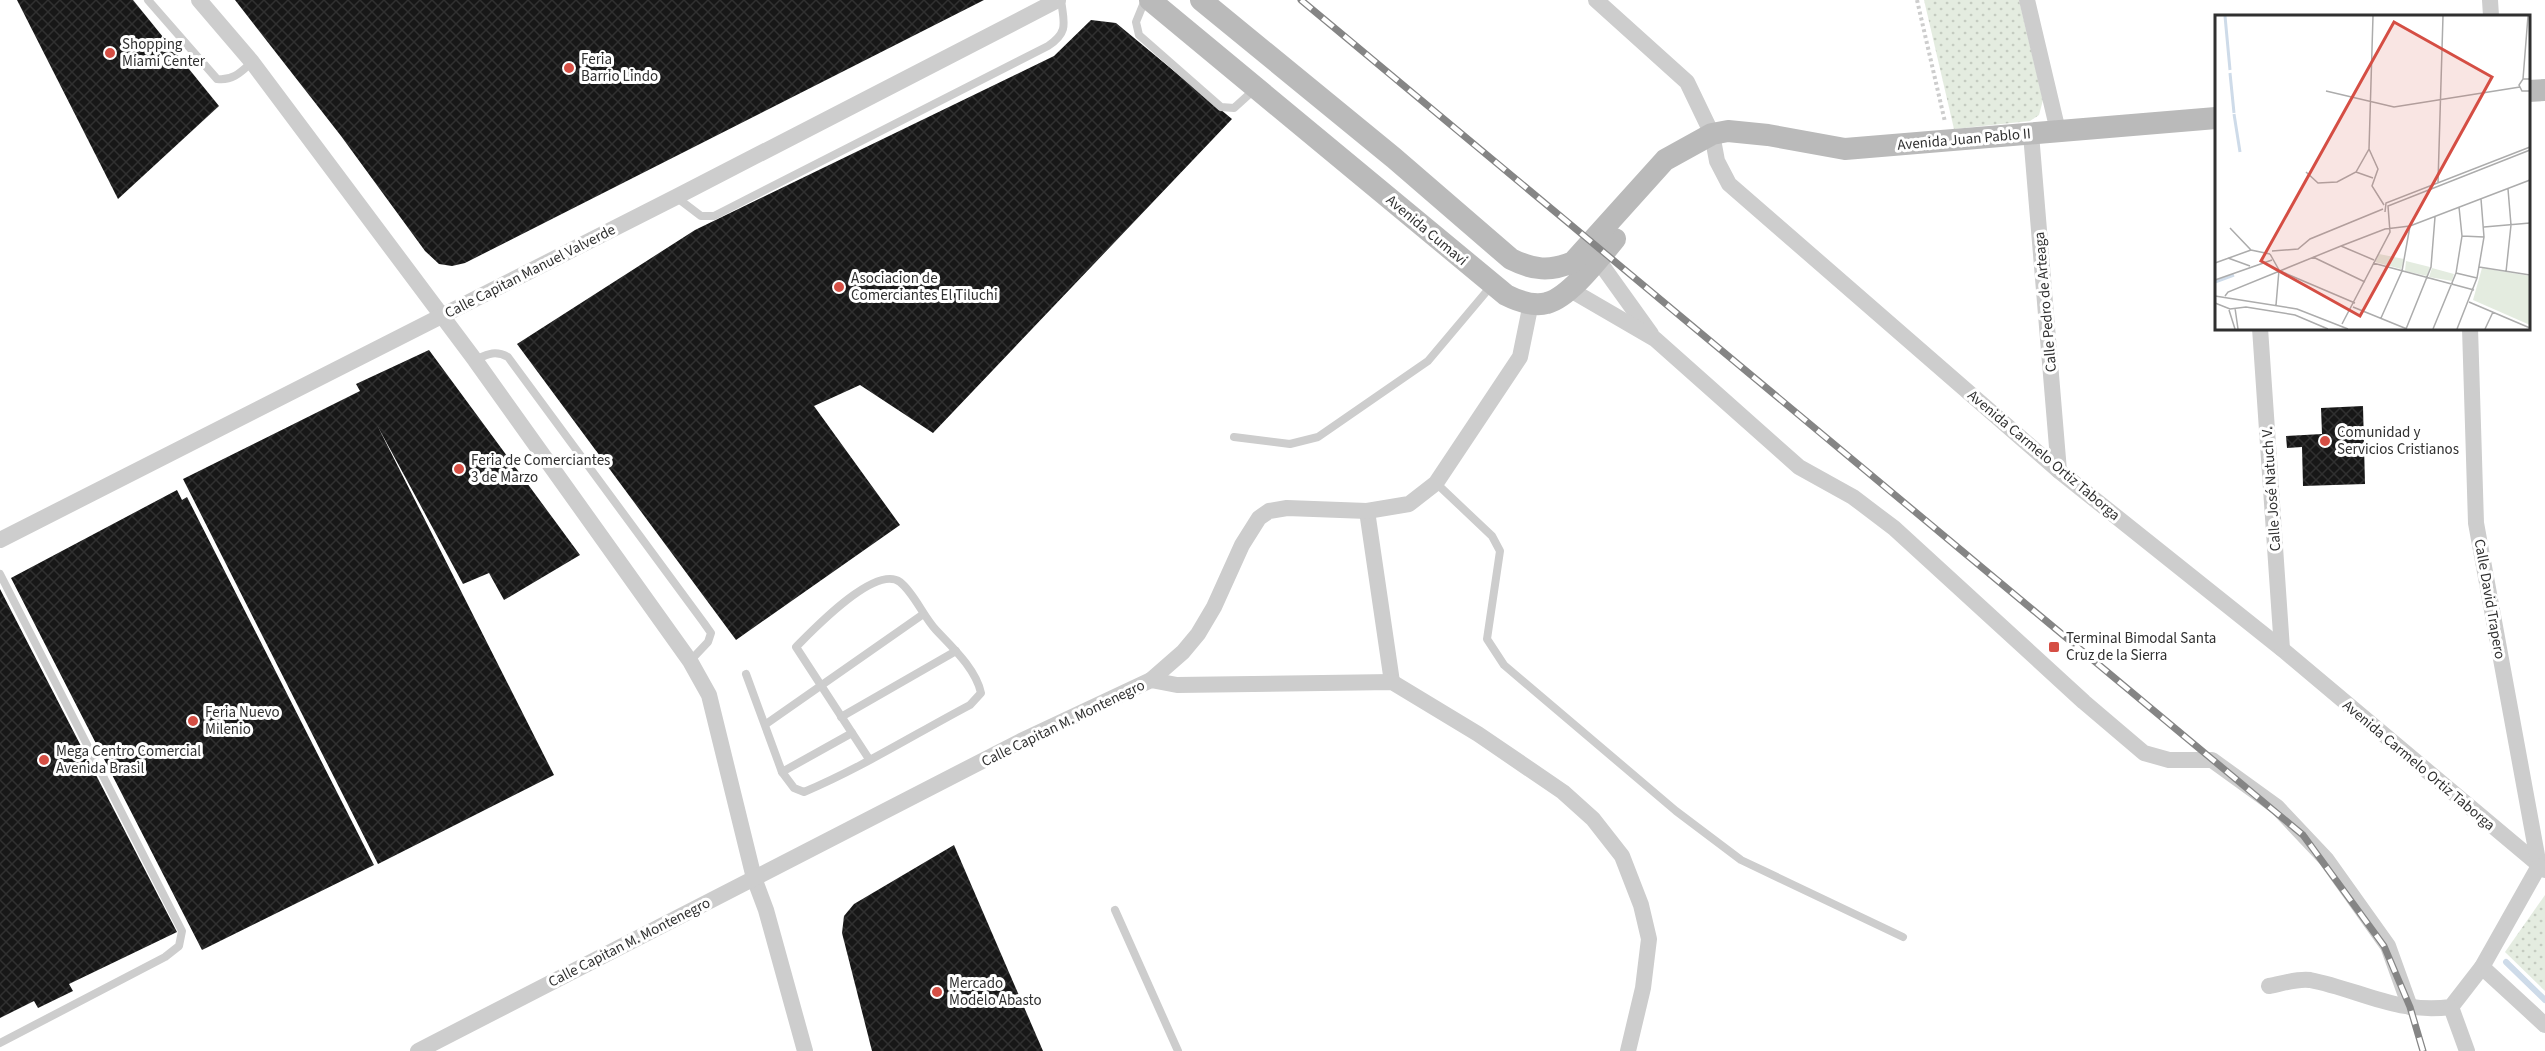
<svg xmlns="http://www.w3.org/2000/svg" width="2545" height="1051" viewBox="0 0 2545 1051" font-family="'Source Sans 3',sans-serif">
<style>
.park{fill:url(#park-dots)}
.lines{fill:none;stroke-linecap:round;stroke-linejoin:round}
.stream{stroke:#cedbe9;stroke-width:6}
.building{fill:url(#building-cross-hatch)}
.path{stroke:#cdcdcd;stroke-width:4;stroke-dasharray:3 3;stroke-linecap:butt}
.lane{stroke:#cdcdcd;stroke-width:8}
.street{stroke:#cdcdcd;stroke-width:16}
.secondary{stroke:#bababa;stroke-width:22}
.rail-casing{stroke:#858585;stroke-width:7}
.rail{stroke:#fff;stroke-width:4.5;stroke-dasharray:14;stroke-linecap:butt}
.poi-dot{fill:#d54e44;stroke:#fff;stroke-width:2}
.labels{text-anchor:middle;stroke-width:6;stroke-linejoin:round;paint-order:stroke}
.poi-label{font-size:15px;fill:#303030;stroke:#fff;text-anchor:start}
.street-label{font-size:15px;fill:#303030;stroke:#fff}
.inset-river{fill:none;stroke:#cedbe9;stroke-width:3}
.inset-road{fill:none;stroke:#acacac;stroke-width:1.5}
.view{fill:#d54e44;fill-opacity:0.15;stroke:#d54e44;stroke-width:3}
.inset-edge{fill:none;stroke:#303030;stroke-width:3}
</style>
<defs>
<pattern id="park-dots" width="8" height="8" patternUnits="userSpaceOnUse" patternTransform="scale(1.5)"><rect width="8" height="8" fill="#e4ece0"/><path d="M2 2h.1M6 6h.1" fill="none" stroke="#c4cbc0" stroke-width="1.8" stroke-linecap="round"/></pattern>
<pattern id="building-cross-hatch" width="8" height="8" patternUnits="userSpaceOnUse" patternTransform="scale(1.5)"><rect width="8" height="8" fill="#171717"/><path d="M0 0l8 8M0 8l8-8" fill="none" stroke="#303030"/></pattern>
</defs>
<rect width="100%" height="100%" fill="#fff"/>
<!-- park -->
<g class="park">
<polygon points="1924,0 2019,0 2043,100 2039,115 2030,121 1954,129"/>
<polygon points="2545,895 2545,991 2505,952"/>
</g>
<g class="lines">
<!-- stream -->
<polyline class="stream" points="2506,962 2545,1000"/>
</g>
<!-- building -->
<g class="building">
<polygon points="17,0 133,0 219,106 118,199"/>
<polygon points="235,0 984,0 465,263 452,266 439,264 425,251 341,136"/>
<polygon points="1091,20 1116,23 1232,119 933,433 860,385 814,406 900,525 736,640 517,344 695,230 1054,56"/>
<polygon points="429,350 580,555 504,600 489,573 463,584 377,425 554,775 378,864 183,479 360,391 356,384"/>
<polygon points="2363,406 2365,484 2303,486 2302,447 2287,448 2286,436 2322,434 2321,408"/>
<polygon points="177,490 182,500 187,497 374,865 202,950 11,578"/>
<polygon points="0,589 177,932 69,984 73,991 38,1008 34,1001 0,1018"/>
<polygon points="954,845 1043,1051 872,1051 842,933 844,916 854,904"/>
</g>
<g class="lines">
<!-- path -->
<polyline class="path" points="1917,0 1945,122"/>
<!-- lane -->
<g class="lane">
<path d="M148 0 217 79C233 81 241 72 252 62"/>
<polyline points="1145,0 1136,22 1139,35 1221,107 1234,108 1255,89"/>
<path d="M676 197 701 216H714L1048 46C1069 32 1064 23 1061 0"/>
<path d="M475 360C488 354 495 350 508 357L704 623 711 633 708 642 690 661"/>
<polyline points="1234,437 1290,444 1318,437 1428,361 1492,285"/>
<polyline points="1436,483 1492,536 1500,551 1487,639 1504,665 1676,811 1741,860 1903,937"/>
<polyline points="0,574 182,931 179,946 165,957 0,1043"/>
<path d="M746 674 782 772 794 788 804 792C861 768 915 734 970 705L981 693C976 669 952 647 936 630 923 616 914 593 900 582 875 564 812 631 796 647L869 759"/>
<polyline points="841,717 956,651"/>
<polyline points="766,724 922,615"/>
<polyline points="782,772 852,733"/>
<polyline points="1115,910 1178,1051"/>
</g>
<!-- street -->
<g class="street">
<polyline points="199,0 252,62 475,360 690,661 709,695 754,878 766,910 805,1051"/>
<polyline points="1596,0 1687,82 1712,134 1717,161 1729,184 2059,471 2282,649 2545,870"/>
<polyline points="2027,0 2058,131"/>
<polyline points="2490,0 2491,16"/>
<polyline points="2031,134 2059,471"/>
<polyline points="1598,260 1651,334"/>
<polyline points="1569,289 1655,339 1799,467 1853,497 1894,528 2084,702 2144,753 2169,760 2212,760 2277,807 2326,859 2388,946 2410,1007"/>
<polyline points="2260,328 2282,649"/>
<polyline points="2470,328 2476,523 2539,866"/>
<polyline points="1367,511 1392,682"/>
<polyline points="0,540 676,197 1058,0"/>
<polyline points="1151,680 1183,652 1198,634 1214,607 1242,545 1259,518 1269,511 1287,508 1367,511 1409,504 1436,483 1520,357 1531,303"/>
<polyline points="2482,967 2545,1025"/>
<path d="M2269 986C2281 984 2298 978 2310 980 2361 990 2395 1014 2451 1007L2482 967 2539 866"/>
<polyline points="2451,1007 2467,1051"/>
<polyline points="418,1051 1021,741 1151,680 1177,685 1392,682 1478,734 1563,792 1593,819 1622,856 1641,905 1649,939 1643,988 1628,1051"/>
</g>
<!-- secondary -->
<g class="secondary">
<path d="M1150 0 1506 295C1518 301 1533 307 1547 303 1570 297 1600 257 1615 239"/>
<path d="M1201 0 1394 158 1511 259C1533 270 1550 272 1573 262L1665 160 1712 134 1728 131 1768 135 1845 149 2216 118"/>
<polyline points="2528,91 2545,90"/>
</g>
<!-- rail casing -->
<g class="rail-casing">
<polyline id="rail" points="1301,0 2303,835 2384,946 2410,1007 2423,1051"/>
</g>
<!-- rail -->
<use href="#rail" class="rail"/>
</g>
<!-- markers -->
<g class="poi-dot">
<circle cx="110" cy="53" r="6"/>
<circle cx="569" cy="68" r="6"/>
<circle cx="839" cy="287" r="6"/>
<circle cx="2325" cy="441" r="6"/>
<circle cx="459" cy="469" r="6"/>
<rect x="2048" y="641" width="12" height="12" rx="3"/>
<circle cx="193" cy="721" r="6"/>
<circle cx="44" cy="760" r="6"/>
<circle cx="937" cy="992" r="6"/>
</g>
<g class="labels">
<!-- poi labels -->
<g class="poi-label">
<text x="122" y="49">Shopping<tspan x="122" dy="17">Miami Center</tspan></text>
<text x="581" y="64">Feria<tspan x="581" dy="17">Barrio Lindo</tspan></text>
<text x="851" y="283">Asociacion de<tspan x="851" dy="17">Comerciantes El Tiluchi</tspan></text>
<text x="2337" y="437">Comunidad y<tspan x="2337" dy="17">Servicios Cristianos</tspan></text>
<text x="471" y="465">Feria de Comerciantes<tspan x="471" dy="17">3 de Marzo</tspan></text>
<text x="2066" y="643">Terminal Bimodal Santa<tspan x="2066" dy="17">Cruz de la Sierra</tspan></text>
<text x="205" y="717">Feria Nuevo<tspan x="205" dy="17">Milenio</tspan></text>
<text x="56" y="756">Mega Centro Comercial<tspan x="56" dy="17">Avenida Brasil</tspan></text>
<text x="949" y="988">Mercado<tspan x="949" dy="17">Modelo Abasto</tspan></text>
</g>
<!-- street labels -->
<g class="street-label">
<text transform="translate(1964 139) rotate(-5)" y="5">Avenida Juan Pablo II</text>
<text transform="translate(1427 230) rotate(40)" y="5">Avenida Cumavi</text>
<text transform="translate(530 271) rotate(-27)" y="5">Calle Capitan Manuel Valverde</text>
<text transform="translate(2045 302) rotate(-95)" y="5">Calle Pedro de Arteaga</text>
<text transform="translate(2044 455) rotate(40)" y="5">Avenida Carmelo Ortiz Taborga</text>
<text transform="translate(2271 489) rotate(-94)" y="5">Calle José Natuch V.</text>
<text transform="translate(2490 599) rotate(80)" y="5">Calle David Trapero</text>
<text transform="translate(1063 723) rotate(-26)" y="5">Calle Capitan M. Montenegro</text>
<text transform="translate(2419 765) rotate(40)" y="5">Avenida Carmelo Ortiz Taborga</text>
<text transform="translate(629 942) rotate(-27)" y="5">Calle Capitan M. Montenegro</text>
</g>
</g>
<!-- overview -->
<g transform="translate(2215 15)">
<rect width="315" height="315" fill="#fff"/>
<path d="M164 239 189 244 186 254 160 247ZM191 246 215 252 212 261 190 256ZM217 253 239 259 237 266 214 262ZM267 253 315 261V310L258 285Z" fill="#e4ece0"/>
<path class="inset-river" d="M10 1 15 55M15 58 19 98M19 99 25 137M0 267 19 260"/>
<path class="inset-road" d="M308 64 313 1M315 64H308L304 70 307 76H315M111 76 179 92 305 72M154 134 163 154 157 171 169 190M91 157 103 168 122 167 141 157 154 134 158 1M141 157 158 163M223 167 228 1M170 197 171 188 315 132M269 212 315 208M15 213 36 235 55 239M247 221 269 222M126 231 159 245M57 236 83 234 95 224 168 194M55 239 64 255M98 242 150 267M13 243 35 251M0 248 36 235M158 248 259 275M264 252 315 260M65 256 140 288M291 257 296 210 293 174M241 258 262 263M0 265 57 245M0 281 82 294 133 314M10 281 13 277 126 231 170 214 195 211 315 165M254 287 315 313M0 288 15 294 31 292 80 300 113 314M61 290 64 255M138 292 192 314M20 293 23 314M14 295 20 314M166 303 187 256 195 211M127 309 175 217 173 191 315 135M191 314 216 252 220 202M218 314 241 258 247 221 244 192M242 314 262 263 269 222 266 184M270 314 278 297"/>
<path class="view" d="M179 7 277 62 145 301 46 246Z"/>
<rect width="315" height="315" class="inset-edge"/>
</g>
</svg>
